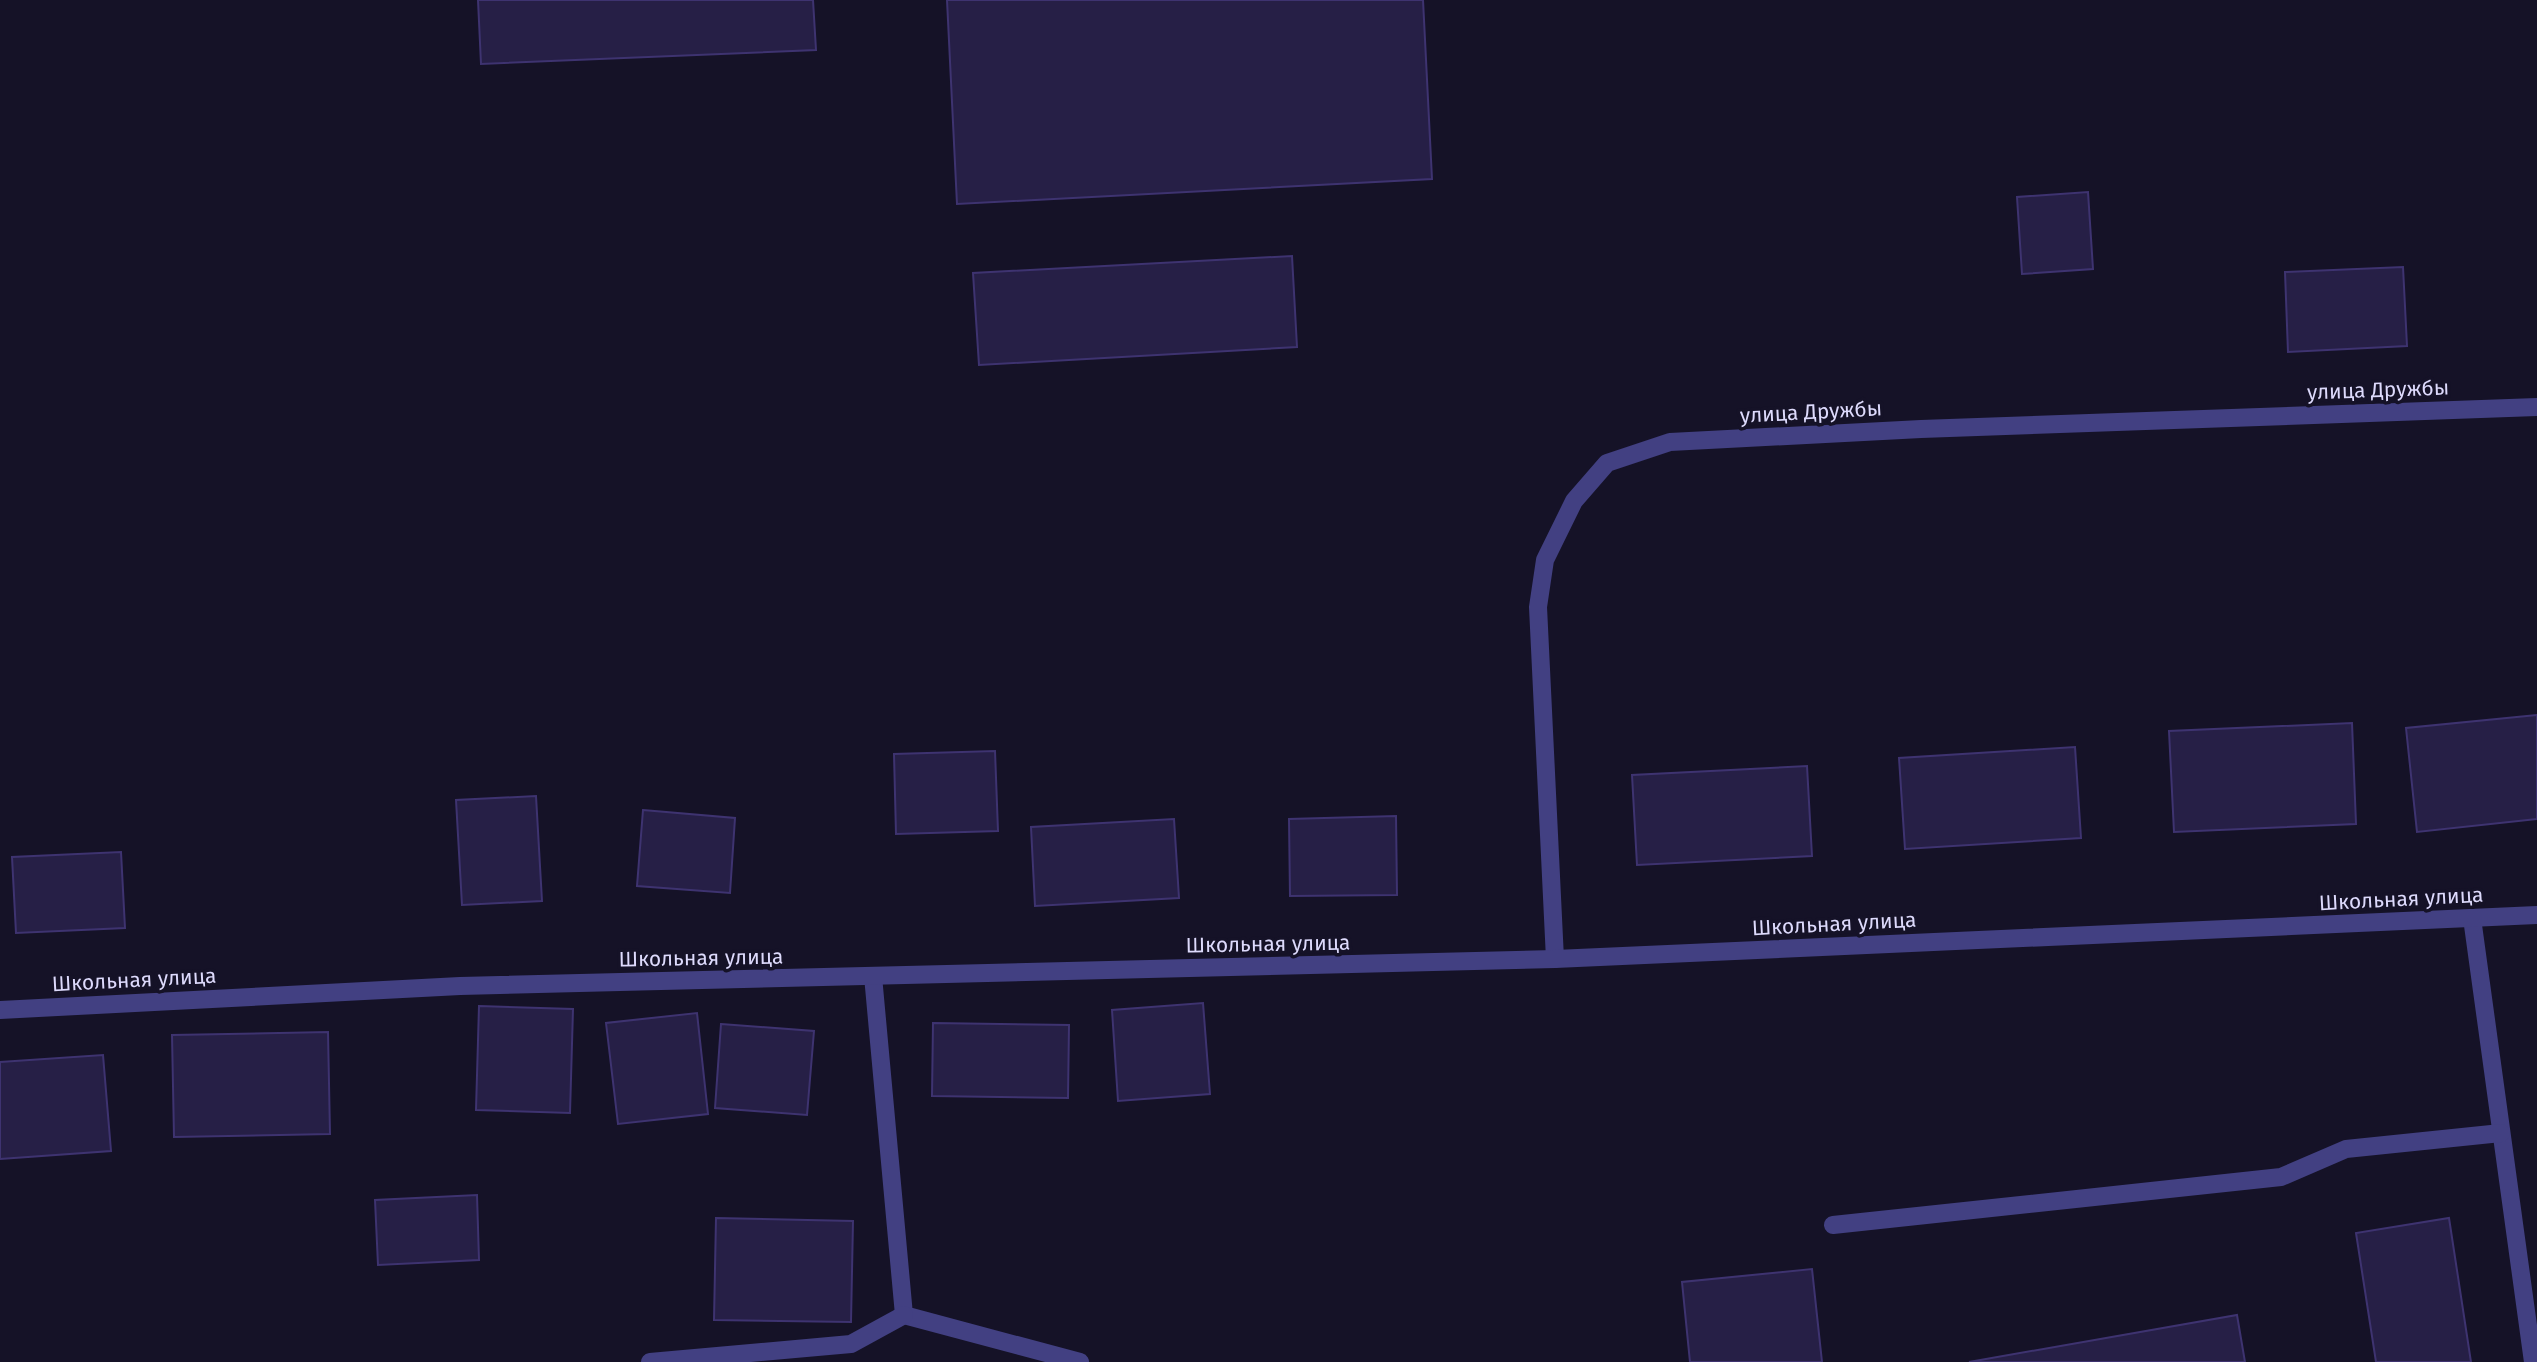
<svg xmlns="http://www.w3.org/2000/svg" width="2537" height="1362" viewBox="0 0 2537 1362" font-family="'Fira Sans',sans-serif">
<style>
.building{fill:#261f46;stroke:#3e3370;stroke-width:2}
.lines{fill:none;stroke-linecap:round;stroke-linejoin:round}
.lane{stroke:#424082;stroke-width:18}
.street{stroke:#424082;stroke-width:18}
.labels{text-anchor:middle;stroke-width:7;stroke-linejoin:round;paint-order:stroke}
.street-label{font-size:21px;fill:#dddafc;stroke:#151227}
</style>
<rect width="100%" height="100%" fill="#151227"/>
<!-- building -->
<g class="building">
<polygon points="478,0 813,0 816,50 481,64"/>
<polygon points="947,0 1423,0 1432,179 957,204"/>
<polygon points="2088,192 2093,269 2022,274 2017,197"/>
<polygon points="1292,256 1297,347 979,365 973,273"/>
<polygon points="2403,267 2407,346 2288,352 2285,272"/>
<polygon points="2537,715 2537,819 2417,832 2406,728"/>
<polygon points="2352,723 2356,824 2174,832 2169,731"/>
<polygon points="2075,747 2081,838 1905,849 1899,758"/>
<polygon points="995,751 998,831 896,834 894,754"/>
<polygon points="1807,766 1812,856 1637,865 1632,775"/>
<polygon points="536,796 542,901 462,905 456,800"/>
<polygon points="643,810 735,818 730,893 637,886"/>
<polygon points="1396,816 1397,895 1290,896 1289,819"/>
<polygon points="1174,819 1179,898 1035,906 1031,827"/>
<polygon points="121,852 125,928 16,933 12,857"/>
<polygon points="1203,1003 1210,1094 1118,1101 1112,1010"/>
<polygon points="479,1006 573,1009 570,1113 476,1110"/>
<polygon points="697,1013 708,1114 618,1124 606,1023"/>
<polygon points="933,1023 1069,1025 1068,1098 932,1096"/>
<polygon points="721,1024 814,1031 807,1115 715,1108"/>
<polygon points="328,1032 330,1134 174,1137 172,1035"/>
<polygon points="103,1055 111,1151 0,1159 0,1062"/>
<polygon points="477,1195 479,1260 378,1265 375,1200"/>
<polygon points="716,1218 853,1221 851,1322 714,1320"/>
<polygon points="2449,1218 2471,1362 2376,1362 2356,1233"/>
<polygon points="1812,1269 1822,1362 1690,1362 1682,1282"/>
<polygon points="2237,1315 2245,1362 1969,1362"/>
</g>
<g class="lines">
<!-- lane -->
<g class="lane">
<polyline points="2472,918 2533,1362"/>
<polyline points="1555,959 1538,607 1545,560 1574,501 1607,463 1670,442 1921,429 2537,407"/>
<polyline points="1833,1225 2281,1177 2346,1149 2501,1133"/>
</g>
<!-- street -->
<g class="street">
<polyline points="873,976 904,1315 1080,1362"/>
<polyline points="0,1010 460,986 1555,959 2537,915"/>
<polyline points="650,1362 851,1344 904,1315"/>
</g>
</g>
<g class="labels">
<!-- street labels -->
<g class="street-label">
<text transform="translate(2378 390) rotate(-2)" y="7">улица Дружбы</text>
<text transform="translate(1811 412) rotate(-3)" y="7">улица Дружбы</text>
<text transform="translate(2401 899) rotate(-3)" y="7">Школьная улица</text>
<text transform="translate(1834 924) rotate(-3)" y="7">Школьная улица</text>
<text transform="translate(1268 944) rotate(-1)" y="7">Школьная улица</text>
<text transform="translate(701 958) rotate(-1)" y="7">Школьная улица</text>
<text transform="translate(134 980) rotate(-3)" y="7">Школьная улица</text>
</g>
</g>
</svg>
